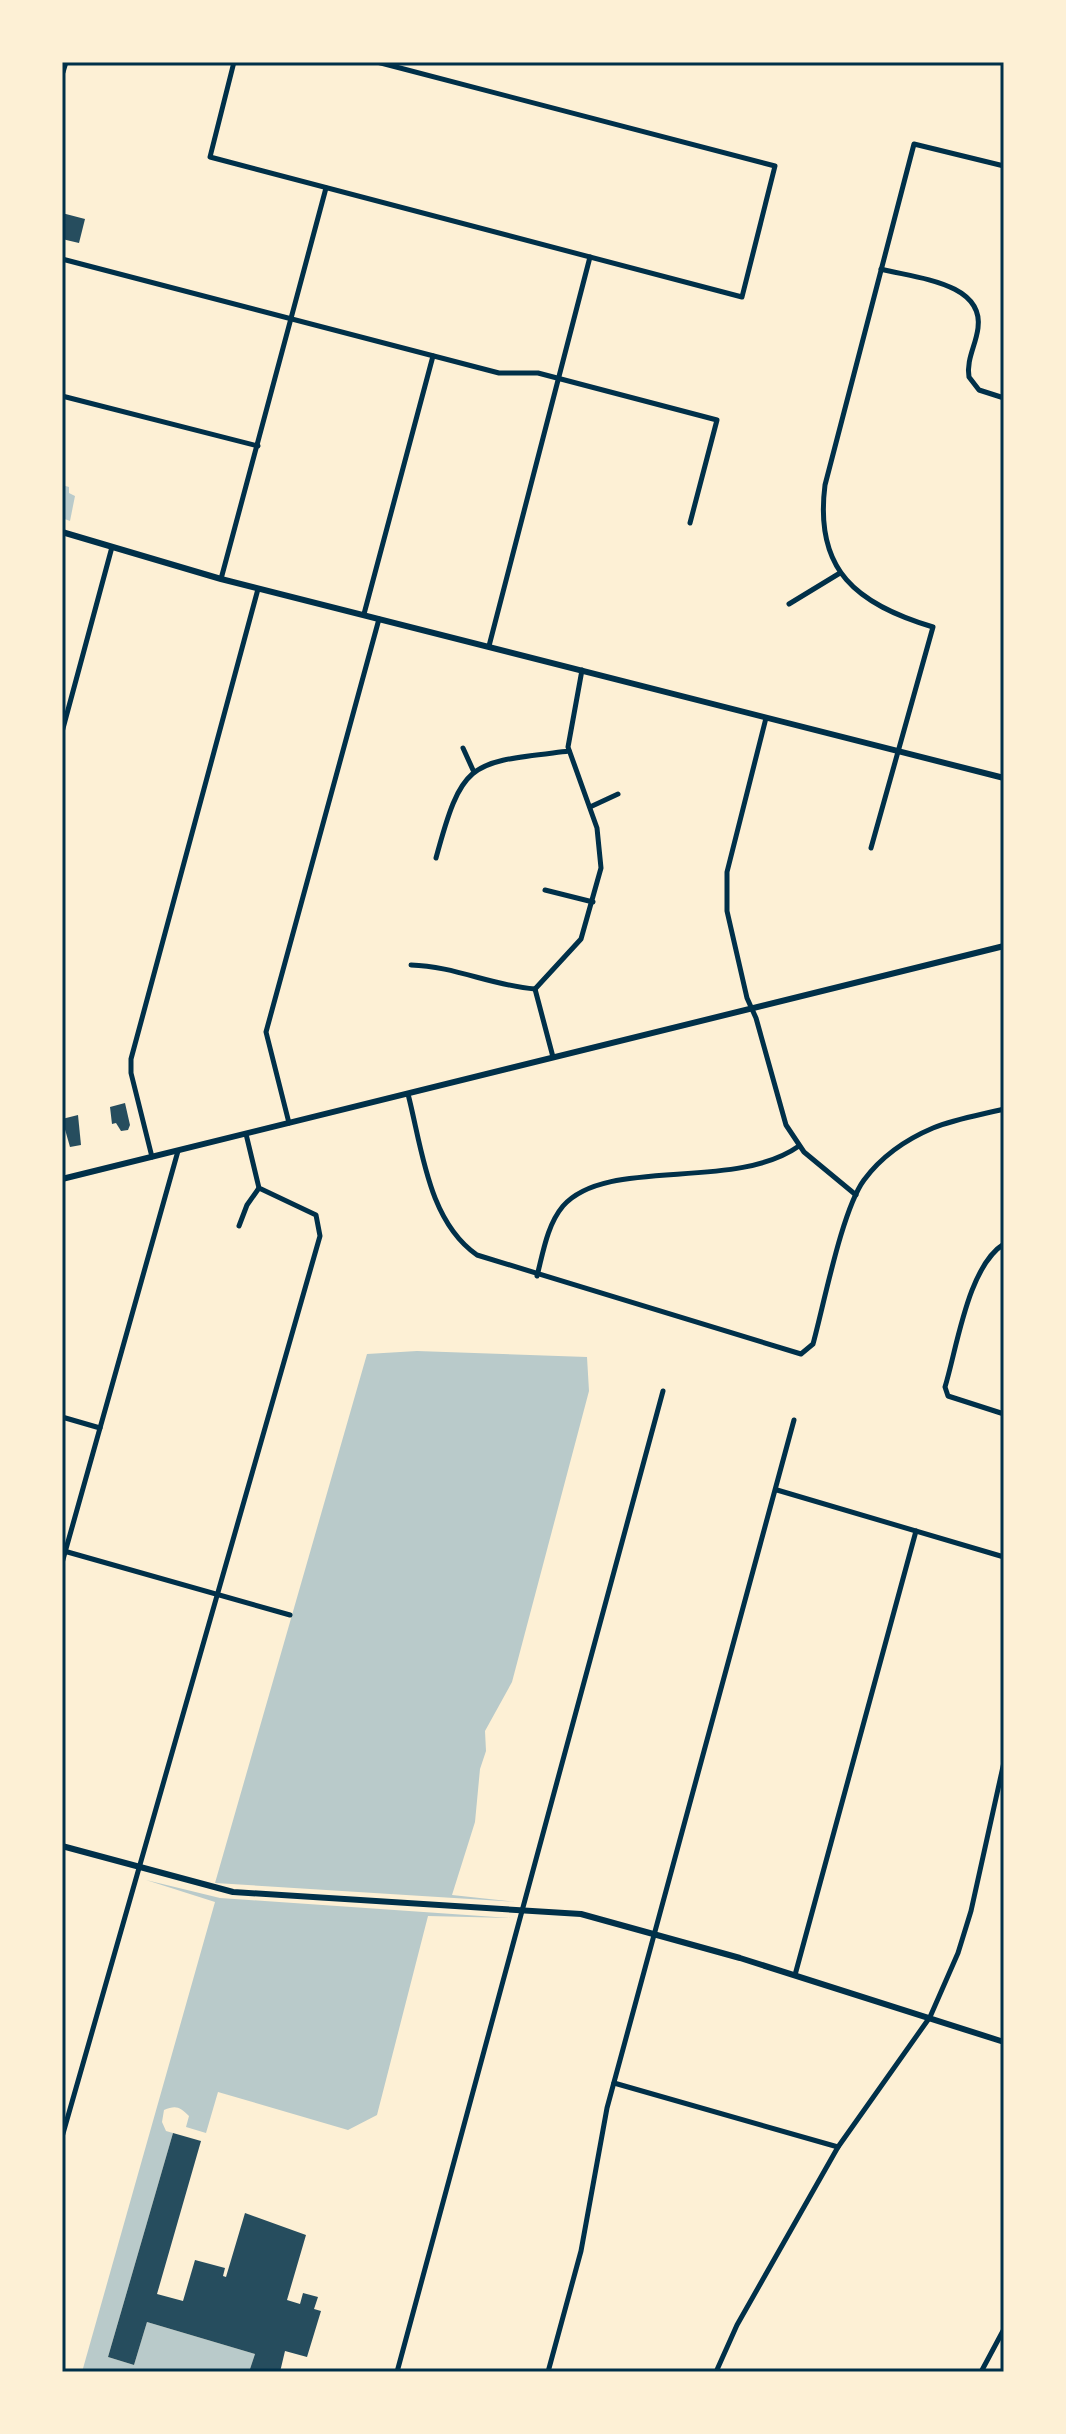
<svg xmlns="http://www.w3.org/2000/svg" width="1066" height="2434" viewBox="0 0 1066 2434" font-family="Lora,serif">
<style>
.green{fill:#b9caca}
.building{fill:#264d5e}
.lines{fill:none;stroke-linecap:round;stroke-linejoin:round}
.minor{stroke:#003049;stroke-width:5}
.tertiary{stroke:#003049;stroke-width:6}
.secondary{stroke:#003049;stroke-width:7}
.neatline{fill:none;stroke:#003049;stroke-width:3}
</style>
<rect width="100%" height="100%" fill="#fdf0d5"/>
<!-- green -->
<g class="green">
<polygon points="62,485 69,487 69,493 75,496 70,521 62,518"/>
<polygon points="417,1351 587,1357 589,1391 512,1682 485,1731 486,1751 480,1769 475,1822 452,1895 516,1902 215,1883 367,1354"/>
<path d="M146 1880 220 1898 511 1918 428 1916 377 2115 348 2130 218 2092 206 2133 186 2127 189 2116C180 2107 176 2105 164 2110L162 2122 166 2131 173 2133 108 2357 134 2365 147 2322 255 2354 249 2372H82L215 1902Z"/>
</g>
<!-- building -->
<g class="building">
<polygon points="62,213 85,219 79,243 62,239"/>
<polygon points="125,1103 130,1125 128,1130 121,1131 116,1123 112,1124 110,1107"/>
<polygon points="78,1115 81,1145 70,1147 62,1119"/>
<polygon points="173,2133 201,2141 157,2294 183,2301 195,2260 225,2268 223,2276 226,2277 245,2213 306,2235 287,2300 300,2304 303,2293 318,2297 314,2309 321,2311 307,2357 285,2351 280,2372 249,2372 255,2354 147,2322 134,2365 108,2357"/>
</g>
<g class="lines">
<!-- minor -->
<g class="minor">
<polyline points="234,62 210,157 742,297 775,166 377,62"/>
<polyline points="62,259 499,373 538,373 717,420 690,523"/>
<path d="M881 269C914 278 984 282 978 328 976 345 966 360 969 377L979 390 1004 398"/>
<polyline points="62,396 258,446"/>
<polyline points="221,579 326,188"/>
<polyline points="789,604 840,573"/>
<polyline points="364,614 433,356"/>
<polyline points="489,646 590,257"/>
<polyline points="766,718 727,872 727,911 747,998 756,1018 786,1125 804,1152 856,1195"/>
<polyline points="62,732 112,547"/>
<polyline points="463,748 473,770"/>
<polyline points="590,807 618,794"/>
<path d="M871 848 933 627C857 604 814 571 825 485L914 144 1004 166"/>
<path d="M436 858C463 758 470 763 569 751"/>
<polyline points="545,890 593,902"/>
<path d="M411 965C454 966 493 986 535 989"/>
<polyline points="535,989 581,939 601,868 597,828 568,747 582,670"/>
<polyline points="535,989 553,1057"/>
<path d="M408 1094C422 1148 428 1221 477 1255L801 1354 813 1344C824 1304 842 1210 864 1180 881 1157 907 1139 933 1128 955 1119 980 1115 1004 1109"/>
<polyline points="289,1123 266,1032 379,619"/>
<polyline points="152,1157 131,1073 131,1059 258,589"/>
<polyline points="239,1226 247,1205 259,1188"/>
<path d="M1004 1244C968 1266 957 1348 945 1387L948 1396 1004 1414"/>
<path d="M537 1276C543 1253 547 1225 563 1206 607 1156 734 1192 799 1146"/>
<polyline points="62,1417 100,1428"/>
<polyline points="777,1490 1004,1557"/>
<polyline points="64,1551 290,1615"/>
<polyline points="62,1563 178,1151"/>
<polyline points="795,1975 916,1531"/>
<polyline points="614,2083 838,2147"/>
<polyline points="62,2137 320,1236 316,1215 259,1188 246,1134"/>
<polyline points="397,2372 663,1391"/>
<polyline points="548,2372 581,2251 607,2108 794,1420"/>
<polyline points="716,2372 737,2325 838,2147 930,2017 958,1953 971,1911 1004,1762"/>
<polyline points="981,2372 1004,2329"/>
</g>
<!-- tertiary -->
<g class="tertiary">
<polyline points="62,532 221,579 1004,778"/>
<polyline points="62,1179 1004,946"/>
<polyline points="62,1846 233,1892 581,1914 740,1958 1004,2042"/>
</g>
<!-- secondary -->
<polyline class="secondary" points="62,72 65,62"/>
</g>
<!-- border -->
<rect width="1066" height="2434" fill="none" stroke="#fdf0d5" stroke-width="128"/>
<rect x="64" y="64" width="938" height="2306" class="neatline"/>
</svg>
